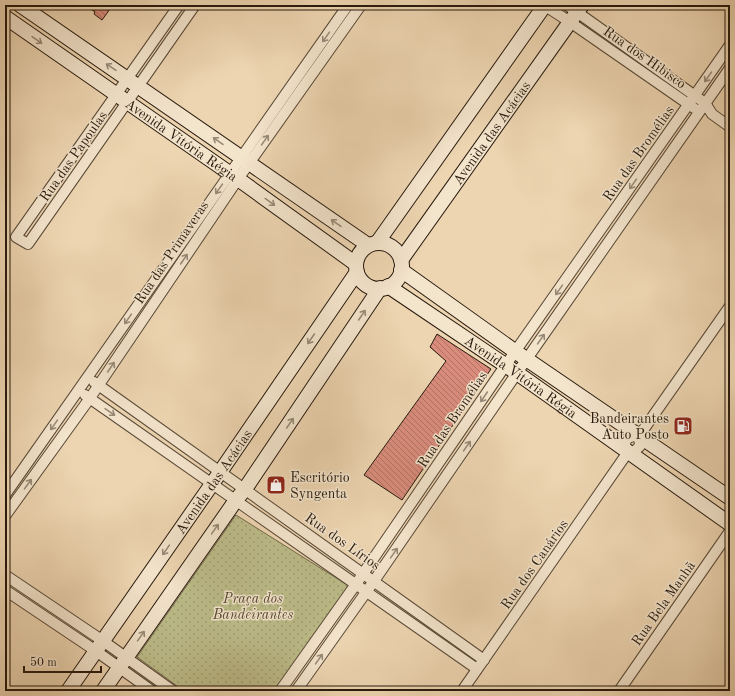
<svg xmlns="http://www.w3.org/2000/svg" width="735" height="696" viewBox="0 0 735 696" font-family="'Old Standard TT',serif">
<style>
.grass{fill:url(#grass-dots);stroke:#726a4b}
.building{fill:url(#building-back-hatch);stroke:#27190d}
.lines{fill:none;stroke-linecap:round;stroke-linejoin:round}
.street-casing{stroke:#584836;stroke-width:12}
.secondary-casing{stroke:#27190d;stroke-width:16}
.street{stroke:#f3e4cc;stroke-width:10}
.secondary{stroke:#f3e4cc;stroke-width:14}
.oneway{stroke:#978976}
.labels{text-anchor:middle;stroke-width:3;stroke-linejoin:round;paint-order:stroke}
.street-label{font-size:14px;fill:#27190d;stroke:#f3e4cc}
.poi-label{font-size:14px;fill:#27190d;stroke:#f3e4cc;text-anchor:end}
.park-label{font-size:14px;font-style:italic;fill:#544a32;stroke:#f3e4cc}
</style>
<defs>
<pattern id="grass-dots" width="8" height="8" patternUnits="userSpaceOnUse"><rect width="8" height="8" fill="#bcbc89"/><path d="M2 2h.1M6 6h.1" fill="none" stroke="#a2a175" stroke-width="1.8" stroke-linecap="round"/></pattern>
<pattern id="building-back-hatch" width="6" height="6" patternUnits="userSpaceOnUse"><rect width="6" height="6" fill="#d98c7c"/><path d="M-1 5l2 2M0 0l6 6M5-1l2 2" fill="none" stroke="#b07264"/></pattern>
</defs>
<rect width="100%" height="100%" fill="#edd5b1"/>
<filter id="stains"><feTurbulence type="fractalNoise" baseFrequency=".005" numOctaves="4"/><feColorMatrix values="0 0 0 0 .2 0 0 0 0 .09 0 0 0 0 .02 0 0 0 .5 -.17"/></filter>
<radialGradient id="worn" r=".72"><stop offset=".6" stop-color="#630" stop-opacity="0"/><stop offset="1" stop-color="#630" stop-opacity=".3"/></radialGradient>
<!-- grass -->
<polygon class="grass" points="236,515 349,586 274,691 184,691 137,657"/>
<!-- building -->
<g class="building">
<polygon points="85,5 113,5 102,20 94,14 95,12"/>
<polygon points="437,334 491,369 402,500 364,475 446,361 430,347"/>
</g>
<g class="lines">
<!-- street casing -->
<g class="street-casing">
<g id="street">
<polyline points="179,5 16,237 28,244 195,5"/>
<polyline points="544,5 570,22 694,108"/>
<polyline points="567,5 705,103 712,114 730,127"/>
<polyline points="94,382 484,660"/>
<polyline points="85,395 477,669"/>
<polyline points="639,436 730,306"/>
<path d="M628 452C622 441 626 436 639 436"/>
<path d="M628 452C634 452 636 450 640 446L639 436"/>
<polyline points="5,495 348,5"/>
<polyline points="5,516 90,398 238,179 361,5"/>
<polyline points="5,575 103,641 173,691"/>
<polyline points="5,590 96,651 152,691"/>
<polyline points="280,691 356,584 505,366 730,45"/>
<polyline points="296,691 374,581 517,373 730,68"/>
<polyline points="462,691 628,452"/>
<polyline points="619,691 730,531"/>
</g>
</g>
<!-- secondary casing -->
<g class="secondary-casing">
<g id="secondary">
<polyline points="20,5 368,245"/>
<path id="s1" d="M5 17 238 179 356 264"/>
<polyline points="377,243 545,5"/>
<circle cx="379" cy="266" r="23"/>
<path id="s2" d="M401 260 582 5"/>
<polyline points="401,270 516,352 730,498"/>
<path id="s3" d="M388 286 517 373 730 524"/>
<path id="s4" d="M68 691 212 484 357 272"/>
<polyline points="103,691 236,500 245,489 380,288"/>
</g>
</g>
<!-- street -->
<use href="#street" class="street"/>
<!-- secondary -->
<use href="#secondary" class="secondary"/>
</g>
<!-- one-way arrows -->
<defs><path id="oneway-shaft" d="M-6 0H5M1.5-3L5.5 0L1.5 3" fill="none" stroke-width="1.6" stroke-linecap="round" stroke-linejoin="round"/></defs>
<g class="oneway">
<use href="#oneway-shaft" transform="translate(326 37) rotate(125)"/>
<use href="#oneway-shaft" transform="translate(37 40) rotate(35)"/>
<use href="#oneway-shaft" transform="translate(111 67) rotate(-146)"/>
<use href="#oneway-shaft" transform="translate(708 77) rotate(125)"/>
<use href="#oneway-shaft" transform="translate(265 140) rotate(-55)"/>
<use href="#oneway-shaft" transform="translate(218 141) rotate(-145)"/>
<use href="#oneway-shaft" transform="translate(633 184) rotate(125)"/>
<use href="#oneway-shaft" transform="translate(219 189) rotate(125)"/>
<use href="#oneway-shaft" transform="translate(270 202) rotate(36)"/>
<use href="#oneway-shaft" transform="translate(336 223) rotate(-145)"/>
<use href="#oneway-shaft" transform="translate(184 259) rotate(-56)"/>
<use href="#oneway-shaft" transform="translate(559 290) rotate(125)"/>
<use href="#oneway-shaft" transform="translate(362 315) rotate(-56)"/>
<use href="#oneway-shaft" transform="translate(128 319) rotate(125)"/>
<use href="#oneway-shaft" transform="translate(311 339) rotate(124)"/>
<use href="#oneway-shaft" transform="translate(541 339) rotate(-55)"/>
<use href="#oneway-shaft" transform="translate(111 367) rotate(-56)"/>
<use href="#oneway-shaft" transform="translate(484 397) rotate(124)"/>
<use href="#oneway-shaft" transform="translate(110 412) rotate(35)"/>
<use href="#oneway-shaft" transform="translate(290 423) rotate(-56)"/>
<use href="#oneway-shaft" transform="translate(54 425) rotate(125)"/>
<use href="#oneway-shaft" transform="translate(467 446) rotate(-55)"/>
<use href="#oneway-shaft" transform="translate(28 484) rotate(-54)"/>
<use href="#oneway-shaft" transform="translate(215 529) rotate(-55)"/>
<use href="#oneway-shaft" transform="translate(166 550) rotate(125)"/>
<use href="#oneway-shaft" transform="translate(394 553) rotate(-55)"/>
<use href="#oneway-shaft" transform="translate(141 636) rotate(-55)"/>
<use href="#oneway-shaft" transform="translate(319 659) rotate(-55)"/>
</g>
<!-- icons -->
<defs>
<g id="fuel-square" transform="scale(1)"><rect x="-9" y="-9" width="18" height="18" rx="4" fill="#8f2418" stroke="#f3e4cc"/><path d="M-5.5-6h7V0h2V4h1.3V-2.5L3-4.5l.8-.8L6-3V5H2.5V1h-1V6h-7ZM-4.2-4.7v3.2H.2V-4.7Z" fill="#fff"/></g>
<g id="shop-square" transform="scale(1)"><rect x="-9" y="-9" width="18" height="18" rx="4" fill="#8f2418" stroke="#f3e4cc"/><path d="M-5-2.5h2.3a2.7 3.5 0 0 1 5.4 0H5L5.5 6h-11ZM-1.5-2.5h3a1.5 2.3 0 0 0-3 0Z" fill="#fff"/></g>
</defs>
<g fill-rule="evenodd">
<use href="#fuel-square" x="683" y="426"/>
<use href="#shop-square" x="276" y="485"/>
</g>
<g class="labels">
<!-- street labels -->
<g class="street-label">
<text transform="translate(645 57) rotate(35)" y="5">Rua dos Hibisco</text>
<text dy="5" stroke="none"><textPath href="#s2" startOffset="156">Avenida das Acácias</textPath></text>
<text dy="5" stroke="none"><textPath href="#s1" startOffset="215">Avenida Vitória Régia</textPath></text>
<text transform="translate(638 153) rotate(-55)" y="5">Rua das Bromélias</text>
<text transform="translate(73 156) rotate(-55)" y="5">Rua das Papoulas</text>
<text transform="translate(171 252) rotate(-56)" y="5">Rua das Primaveras</text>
<text dy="5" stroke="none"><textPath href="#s3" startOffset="161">Avenida Vitória Régia</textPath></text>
<text transform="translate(452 419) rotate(-56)" y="5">Rua das Bromélias</text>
<text dy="5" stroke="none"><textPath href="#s4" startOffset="255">Avenida das Acácias</textPath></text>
<text transform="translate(343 541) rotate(35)" y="5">Rua dos Lírios</text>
<text transform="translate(534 564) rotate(-55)" y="5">Rua dos Canários</text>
<text transform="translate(663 603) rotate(-55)" y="5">Rua Bela Manhã</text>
</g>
<!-- poi labels -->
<g class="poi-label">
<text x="669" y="423">Bandeirantes<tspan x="669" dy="16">Auto Posto</tspan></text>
<text x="290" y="482" text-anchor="start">Escritório<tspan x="290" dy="16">Syngenta</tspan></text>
</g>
<!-- park labels -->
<g class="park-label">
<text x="253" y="603">Praça dos<tspan x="253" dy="16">Bandeirantes</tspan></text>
</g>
</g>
<!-- margin -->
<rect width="735" height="696" fill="none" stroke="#edd5b1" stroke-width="20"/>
<rect x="6" y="6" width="723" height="684" fill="none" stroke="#27190d" stroke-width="2"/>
<rect x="10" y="10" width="715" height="676" fill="none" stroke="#27190d"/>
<!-- scale -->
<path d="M24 666v6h77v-6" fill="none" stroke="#27190d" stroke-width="2"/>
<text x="30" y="666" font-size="12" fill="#27190d" stroke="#f3e4cc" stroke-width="3" paint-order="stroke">50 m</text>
<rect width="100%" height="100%" filter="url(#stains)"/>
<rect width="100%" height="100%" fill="url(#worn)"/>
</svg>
